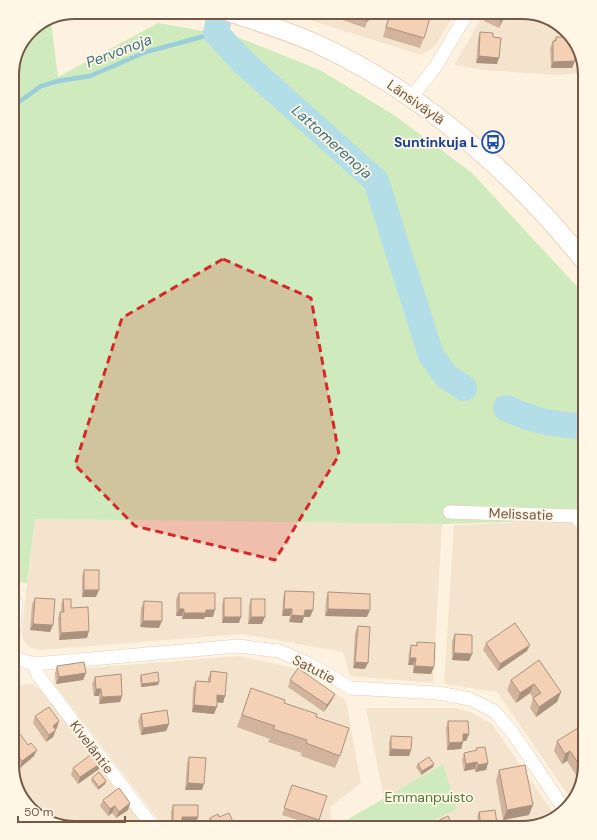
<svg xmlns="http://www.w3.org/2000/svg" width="597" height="840" viewBox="0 0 597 840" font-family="'DM Sans',sans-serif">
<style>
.residential{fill:#f5e4cd}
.green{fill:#cfebbd}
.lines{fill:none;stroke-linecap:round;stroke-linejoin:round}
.stream{stroke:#99ceda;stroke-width:4.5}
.river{stroke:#b3dee7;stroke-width:26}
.minor-casing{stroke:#e1cebb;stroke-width:14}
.secondary-casing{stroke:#e9d1ba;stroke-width:20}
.minor{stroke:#fff;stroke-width:13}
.secondary{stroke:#fff;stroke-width:18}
.wall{fill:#d2b39c}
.shaded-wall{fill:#ab927f}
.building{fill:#f4d0b5;stroke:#ab927f}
.marked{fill:#d62828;fill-opacity:0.2;stroke:#d62828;stroke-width:3;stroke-dasharray:8 5;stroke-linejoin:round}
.labels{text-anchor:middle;stroke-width:3.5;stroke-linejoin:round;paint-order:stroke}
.street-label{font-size:14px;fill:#755846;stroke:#fff6e6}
.transit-label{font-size:14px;font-weight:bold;fill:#164399;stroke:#fff6e6;text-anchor:end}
.park-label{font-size:14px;fill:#4e7b3d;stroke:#fff6e6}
.water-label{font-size:15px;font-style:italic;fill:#3b7583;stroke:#fff6e6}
.rim{fill:none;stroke:#755846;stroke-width:2}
</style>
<rect width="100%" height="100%" fill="#fdf2df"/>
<!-- residential -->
<g class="residential">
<polygon points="318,12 456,12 434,47 421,55 313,21"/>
<polygon points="485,12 526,12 554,21 576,43 585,73 559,75 483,70 454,65"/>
<polygon points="35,519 442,524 433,683 350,676 343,652 243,634 40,650 30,648 23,640 22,627"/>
<polygon points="575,520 585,535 585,765 577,796 572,801 497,692 444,684 454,525"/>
<polygon points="239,656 293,668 346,700 361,783 330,807 332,828 165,828 54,684 54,675 61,670"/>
<polygon points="32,684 45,693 147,828 71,828 43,819 21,797 12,765 12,690 19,685"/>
<polygon points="366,708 457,708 473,713 492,724 556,817 554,819 522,828 417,828 457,809 443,764 384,799"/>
</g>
<!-- green -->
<g class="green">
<polygon points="280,12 318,12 313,21"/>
<polygon points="51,21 58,77 158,23 237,37 320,70 394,115 471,172 585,295 585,535 575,520 442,524 35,519 27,583 12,581 12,509 15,489 12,488 12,71 33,28"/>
<polygon points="443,764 457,809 417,828 345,828 345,821"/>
</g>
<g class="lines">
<!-- stream -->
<polyline class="stream" points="12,107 41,86 58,81 90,76 146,52 216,33"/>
<!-- river -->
<g class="river">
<polyline points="218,23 216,33 243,62 376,181 431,355 446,376 464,388"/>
<path d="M506 408C535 422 554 424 585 427"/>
</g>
<!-- minor casing -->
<g class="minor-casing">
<g id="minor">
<polyline points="411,98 436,66 468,12"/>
<polyline points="450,512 576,516 585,528"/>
<polyline points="12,650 16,603 12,601"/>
<polyline points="12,657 34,664 238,646 279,651 309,664 351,688 438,693 470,699 494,711 513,733 564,809"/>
<polyline points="34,664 38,675 154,828"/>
</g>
</g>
<!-- secondary casing -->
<g class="secondary-casing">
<path id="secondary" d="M229 12C258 22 289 31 317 44 424 93 512 172 585 262"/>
</g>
<!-- minor -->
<use href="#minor" class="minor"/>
<!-- secondary -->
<use href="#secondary" class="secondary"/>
</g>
<!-- wall -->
<g class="wall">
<polygon points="326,12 371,12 365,28 326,14"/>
<polygon points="390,12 419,12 418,14 424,38 420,48 383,37"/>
<polygon points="507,12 499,28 484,21 487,14"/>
<polygon points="480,32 493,37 497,64 476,63 478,39"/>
<polygon points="556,37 566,41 575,61 572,68 551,68 550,48 553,41 554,41"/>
<polygon points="84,570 96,597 82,597 82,577"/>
<polygon points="285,591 313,610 310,617 304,617 302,623 289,622 290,616 282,616 283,598"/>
<polygon points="328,592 367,617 325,616 326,599"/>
<polygon points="179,593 213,617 205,617 204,619 182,619 182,616 176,616 176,599"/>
<polygon points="35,598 50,632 30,630 32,604"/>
<polygon points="224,598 239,623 222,623 222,605"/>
<polygon points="63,599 71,608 87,638 59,640 58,619 60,612 61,612 61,606"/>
<polygon points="251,599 262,624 248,624 249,606"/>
<polygon points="144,601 159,628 140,627 141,608"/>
<polygon points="358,626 365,669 353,668 355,633"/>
<polygon points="455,634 472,654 469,661 452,660 452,641"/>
<polygon points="417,642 431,674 413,673 413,665 408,665 409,652 411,645 416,646"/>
<polygon points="486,643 527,651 498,671 483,650"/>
<polygon points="539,660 561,692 557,702 536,717 530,708 533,698 530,693 516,703 507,690 511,680"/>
<polygon points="57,666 86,673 83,680 56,684 55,673"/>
<polygon points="211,671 225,696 223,703 217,702 214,714 192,712 193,688 196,681 208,682 208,678"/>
<polygon points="141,675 159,682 158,685 141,687 140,678"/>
<polygon points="95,677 122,696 120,702 99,704 99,696 94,696 92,684"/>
<polygon points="290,680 335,694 332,700 324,712 288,687"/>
<polygon points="251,688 316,717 340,756 335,768 301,756 302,753 268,742 270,739 237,727"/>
<polygon points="141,714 169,724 166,731 141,735 138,721"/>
<polygon points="35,716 57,728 55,729 53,737 46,742 33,723"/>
<polygon points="448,721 469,734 466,741 463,741 461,749 447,750 446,728"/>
<polygon points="583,725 585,765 578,778 567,761 562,764 554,751 557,741"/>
<polygon points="391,736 411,750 409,756 389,756 389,743"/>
<polygon points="12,740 34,756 20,768 12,758"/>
<polygon points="476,748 488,763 486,770 475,772 475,769 464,771 462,760 464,753 476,751"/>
<polygon points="189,757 202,790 185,790 187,763"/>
<polygon points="418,764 433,767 421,775 416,767"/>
<polygon points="73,768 99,769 78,784 71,775"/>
<polygon points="499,770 529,815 503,820 496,780"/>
<polygon points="92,778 106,781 105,784 98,790 91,781"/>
<polygon points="292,785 327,796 317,826 282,815"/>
<polygon points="103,800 130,803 128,810 116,818 112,813 108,816 100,806"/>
<polygon points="173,805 196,824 181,824 179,827 171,827 171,812"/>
<polygon points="479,812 497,823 496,827 489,828 479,828 477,816"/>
<polygon points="219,817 236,828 209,828 207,825 210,818"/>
</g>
<!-- shaded-wall -->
<g class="shaded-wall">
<polygon points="506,12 507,12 499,28 501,21"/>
<polygon points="479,56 499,58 497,64 476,63"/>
<polygon points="575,61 572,68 551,68 553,62"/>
<polygon points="84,590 99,590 96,597 82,597"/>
<polygon points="179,609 184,609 182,616 176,616"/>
<polygon points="284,609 292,609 290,616 282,616"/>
<polygon points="328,609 370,610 367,617 325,616"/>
<polygon points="206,610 215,610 213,617 205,617 204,619 182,619 184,613"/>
<polygon points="305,610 313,610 310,617 304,617 302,623 289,622 292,615"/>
<polygon points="224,617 241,617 239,623 222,623"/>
<polygon points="251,617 265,617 262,624 248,624"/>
<polygon points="143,621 162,621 159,628 140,627"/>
<polygon points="33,624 53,625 50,632 30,630"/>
<polygon points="89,631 87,638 59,640 61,633"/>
<polygon points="530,645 527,651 498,671 500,664"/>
<polygon points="454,653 472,654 469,661 452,660"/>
<polygon points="410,658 416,658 413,665 408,665"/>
<polygon points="355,662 368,663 365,669 353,668"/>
<polygon points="415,666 434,667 431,674 413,673"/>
<polygon points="86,673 83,680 56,684 59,677"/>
<polygon points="159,682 158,685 141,687 142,684"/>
<polygon points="534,684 530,693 516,703 520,693"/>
<polygon points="96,689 101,689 99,696 94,696"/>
<polygon points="561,692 557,702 536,717 539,707"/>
<polygon points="335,694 332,700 324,712 327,705"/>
<polygon points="217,695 225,696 223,703 215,702"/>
<polygon points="122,696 120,702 99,704 102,697"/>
<polygon points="194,705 217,707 214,714 192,712"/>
<polygon points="59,721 57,728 50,733 53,726"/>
<polygon points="169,724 166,731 141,735 143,728"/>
<polygon points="56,730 53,737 46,742 49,735"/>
<polygon points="463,734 469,734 466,741 460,741"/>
<polygon points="463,742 461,749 447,750 449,743"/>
<polygon points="391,749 411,750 409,756 389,756"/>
<polygon points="37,750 34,756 20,768 22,761"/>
<polygon points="570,751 567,761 562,764 565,754"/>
<polygon points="477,762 475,769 464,771 466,764"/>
<polygon points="101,763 99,769 78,784 80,777"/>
<polygon points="488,763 486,770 475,772 478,765"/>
<polygon points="434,764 433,767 421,775 422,771"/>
<polygon points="585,767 582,776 578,778 582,769"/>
<polygon points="106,781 105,784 98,790 99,787"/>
<polygon points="188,783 204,784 202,790 185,790"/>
<polygon points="130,803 128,810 116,818 119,812"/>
<polygon points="533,805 529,815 503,820 507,810"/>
<polygon points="115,806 112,813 108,816 110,809"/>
<polygon points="182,817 198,817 196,824 181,824 179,827 171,827 173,821"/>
<polygon points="497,823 496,827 489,828 480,828 481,826"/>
</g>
<!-- building -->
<g class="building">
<polygon points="341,12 371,12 368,21"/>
<polygon points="391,12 419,12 418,14 430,18 424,38 386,27"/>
<polygon points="487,12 506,12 501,21 487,14"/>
<polygon points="480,32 493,33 493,37 501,38 499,58 479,56"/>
<polygon points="556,37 566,37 566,41 574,41 575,61 553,62 553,41 556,41"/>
<rect x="84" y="570" width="15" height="20"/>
<polygon points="285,591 314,592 313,610 305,610 304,616 292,615 292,609 284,609"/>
<polygon points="328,592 370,594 370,610 328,609"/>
<polygon points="179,593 215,593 215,610 206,610 206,613 184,613 184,609 179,609"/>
<polygon points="35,598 55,599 53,625 33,624"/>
<rect x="224" y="598" width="17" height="19"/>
<polygon points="63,599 71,599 71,608 88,607 89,631 61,633 60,612 64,612"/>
<rect x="251" y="599" width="14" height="18"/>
<polygon points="144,601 162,602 162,621 143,621"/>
<polygon points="515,623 530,645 500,664 486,643"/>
<polygon points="358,626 370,627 368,663 355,662"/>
<polygon points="455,634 472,635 472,654 454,653"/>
<polygon points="417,642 435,643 434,667 415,666 416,658 410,658 411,645 417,646"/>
<polygon points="539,660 561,692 539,707 533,698 541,693 534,684 520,693 511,680"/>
<polygon points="84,662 86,673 59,677 57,666"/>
<polygon points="298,668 335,694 327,705 290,680"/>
<polygon points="211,671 227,673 225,696 217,695 217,707 194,705 196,681 210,682"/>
<polygon points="158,672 159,682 142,684 141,675"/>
<polygon points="121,674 122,696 102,697 101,689 96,689 95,677"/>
<polygon points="251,688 285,700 284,703 317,714 316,717 349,728 340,756 306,743 307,740 273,729 275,726 242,715"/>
<polygon points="49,707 59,721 53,726 56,730 49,735 35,716"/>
<polygon points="167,710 169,724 143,728 141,714"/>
<polygon points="448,721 468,721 469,734 463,734 463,742 449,743"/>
<polygon points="583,725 585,728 585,767 582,769 570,751 565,754 557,741"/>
<polygon points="20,734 28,745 31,743 37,750 22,761 12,748 12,740"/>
<polygon points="391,736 412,737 411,750 391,749"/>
<polygon points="485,747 488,763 478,765 477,762 466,764 464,753 477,750 476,748"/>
<polygon points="93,753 101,763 80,777 73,768"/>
<polygon points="189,757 206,758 204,784 188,783"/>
<polygon points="429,757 434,764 422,771 418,764"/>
<polygon points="525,765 533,805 507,810 499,770"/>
<polygon points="99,772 106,781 99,787 92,778"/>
<polygon points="292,785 327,796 319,820 284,808"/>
<polygon points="119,788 130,803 119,812 115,806 110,809 103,800"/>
<polygon points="173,805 198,805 198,817 182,817 182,821 173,821"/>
<polygon points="495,810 497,823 481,826 479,812"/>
<polygon points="229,813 236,828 214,828 210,818 218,814 219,817"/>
<polygon points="448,816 454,828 423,828"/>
<polygon points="554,817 554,819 536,824 536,819"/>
</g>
<!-- marked area -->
<path class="marked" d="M223 259 311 298 339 455 275 560 135 526 75 465 122 318Z"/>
<!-- icons -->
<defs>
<g id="bus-ring" transform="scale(1.15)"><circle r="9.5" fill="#fff6e6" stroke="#1a4fb4" stroke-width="1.5"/><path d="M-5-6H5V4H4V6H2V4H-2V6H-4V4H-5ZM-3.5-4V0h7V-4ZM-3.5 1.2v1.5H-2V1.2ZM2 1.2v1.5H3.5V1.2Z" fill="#1a4fb4"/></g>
</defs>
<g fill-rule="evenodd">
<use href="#bus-ring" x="493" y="142"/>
</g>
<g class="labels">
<!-- street labels -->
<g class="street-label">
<text transform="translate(416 102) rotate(35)" y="5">Länsiväylä</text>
<text transform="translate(521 514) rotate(2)" y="5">Melissatie</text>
<text transform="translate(314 669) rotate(27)" y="5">Satutie</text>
<text transform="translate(92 747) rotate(53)" y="5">Kiveläntie</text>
</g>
<!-- transit labels -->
<g class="transit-label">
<text x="478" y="147">Suntinkuja L</text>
</g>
<!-- park labels -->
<g class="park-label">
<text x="429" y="802">Emmanpuisto</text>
</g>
<!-- water labels -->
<g class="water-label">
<text transform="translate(119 51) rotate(-21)" y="5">Pervonoja</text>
<text transform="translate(332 142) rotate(42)" y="5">Lattomerenoja</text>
</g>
</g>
<!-- crop -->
<path d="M0 0H597V840H0ZM75 19H522A56 56 0 0 1 578 75V765A56 56 0 0 1 522 821H75A56 56 0 0 1 19 765V75A56 56 0 0 1 75 19Z" fill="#fff6e6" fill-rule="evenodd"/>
<path class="rim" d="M75 19H522A56 56 0 0 1 578 75V765A56 56 0 0 1 522 821H75A56 56 0 0 1 19 765V75A56 56 0 0 1 75 19Z"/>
<!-- scale -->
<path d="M18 816v6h107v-6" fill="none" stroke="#755846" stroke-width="2"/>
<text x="24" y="816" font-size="12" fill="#755846" stroke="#fff6e6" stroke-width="3" paint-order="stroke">50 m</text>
</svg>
